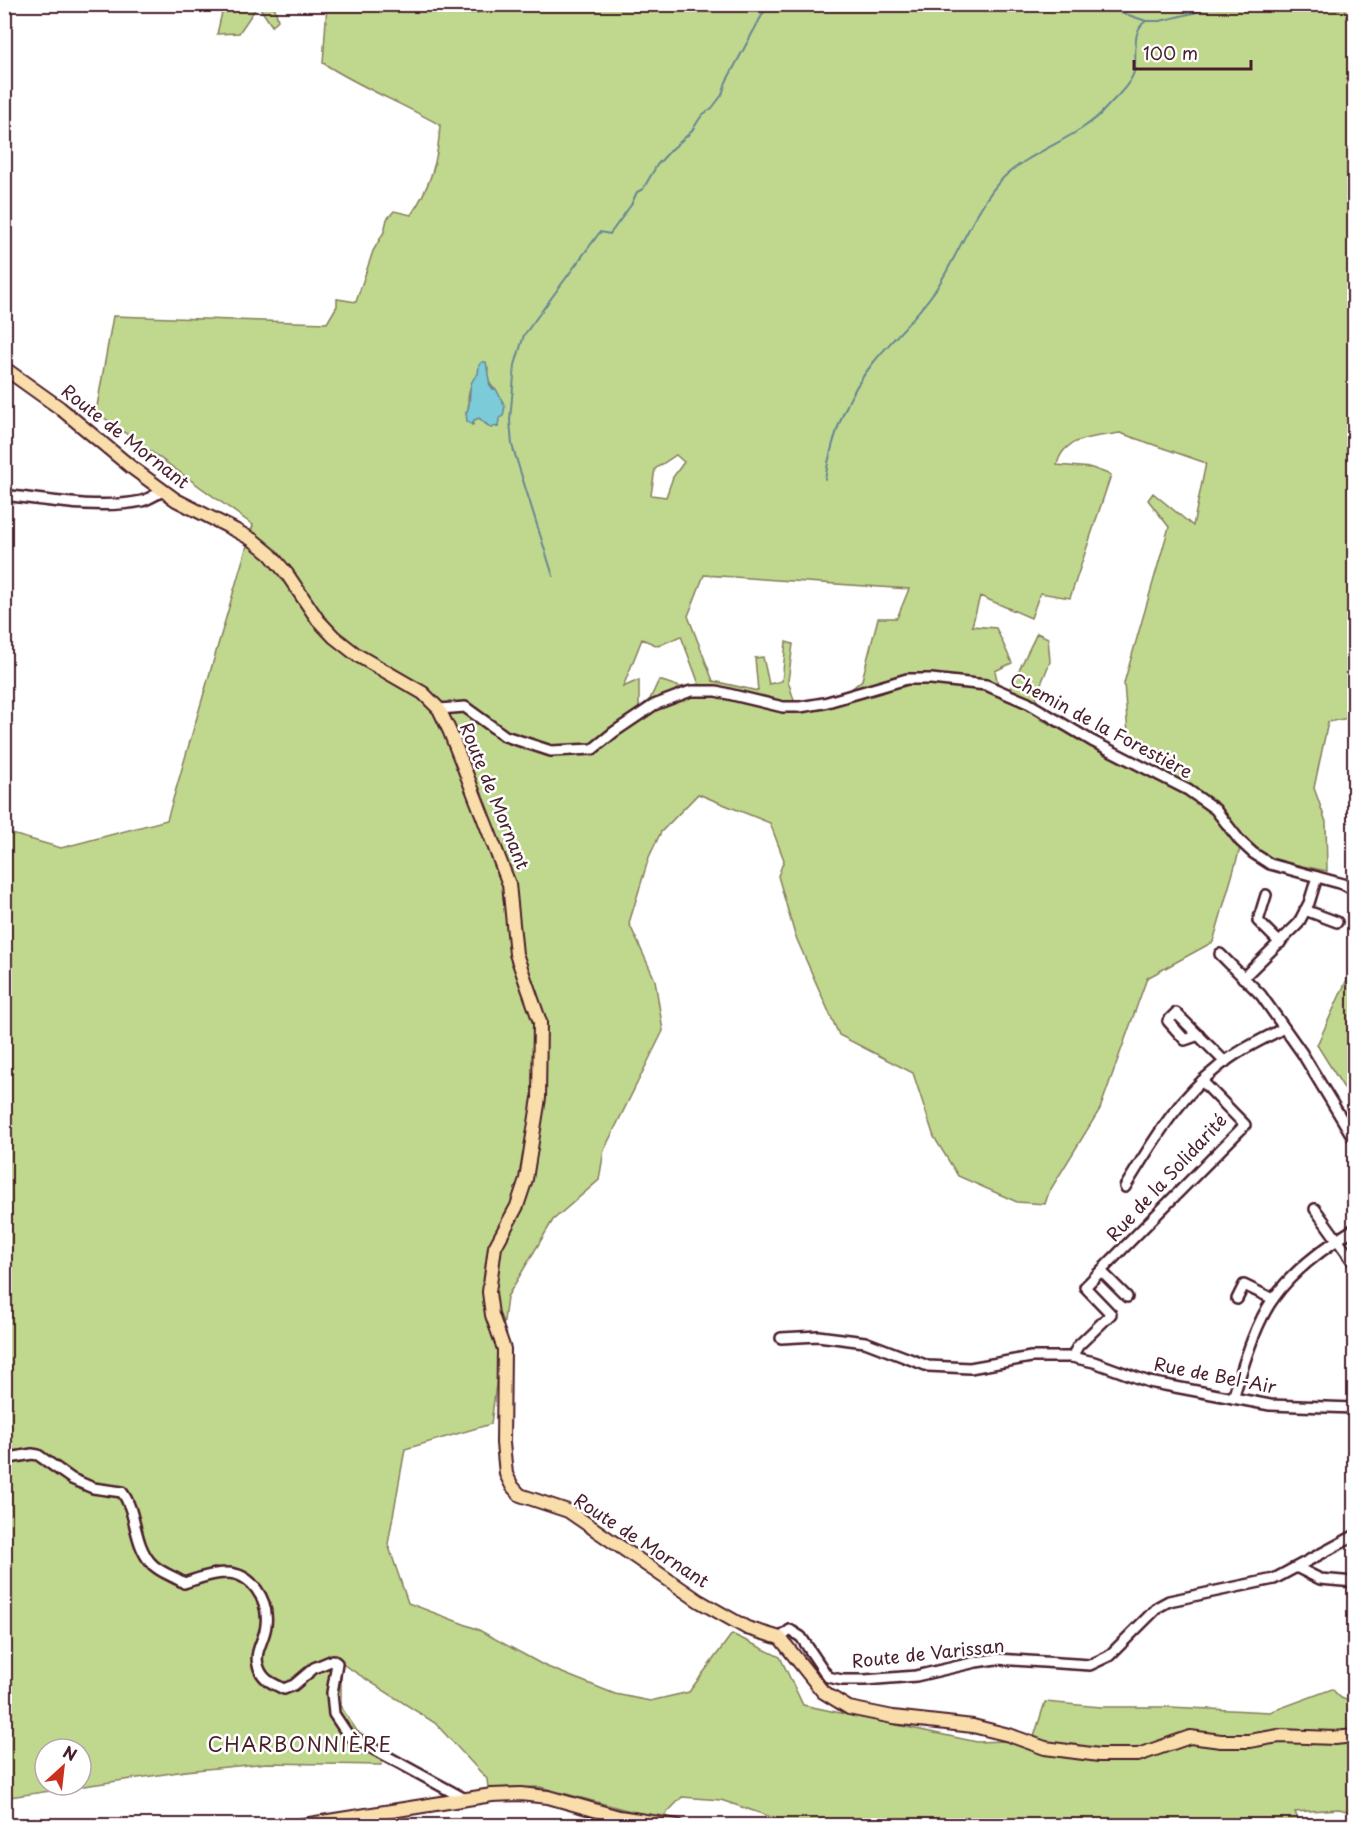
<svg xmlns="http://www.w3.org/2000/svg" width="1359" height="1830" viewBox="0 0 1359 1830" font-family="'Playpen Sans',sans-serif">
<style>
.green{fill:#c0d88e;stroke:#857c5c;stroke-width:1.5;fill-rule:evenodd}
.water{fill:#7ccbd9;stroke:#688693;stroke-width:1.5}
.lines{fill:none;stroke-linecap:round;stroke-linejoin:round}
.stream{stroke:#688693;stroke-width:2}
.minor-casing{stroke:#4a1f2b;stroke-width:14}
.major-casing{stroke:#4a1f2b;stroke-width:16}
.minor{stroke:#fff;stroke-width:9}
.major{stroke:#f9ddab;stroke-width:12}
.labels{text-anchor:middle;stroke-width:5;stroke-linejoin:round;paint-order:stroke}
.street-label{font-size:18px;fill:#4a1f2b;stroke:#fff}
.neighbourhood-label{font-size:20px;letter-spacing:1.5px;fill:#4a1f2b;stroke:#fff}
</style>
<rect width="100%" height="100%" fill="#fff"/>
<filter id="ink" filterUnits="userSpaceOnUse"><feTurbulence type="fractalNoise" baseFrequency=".0167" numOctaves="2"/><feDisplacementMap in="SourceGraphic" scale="12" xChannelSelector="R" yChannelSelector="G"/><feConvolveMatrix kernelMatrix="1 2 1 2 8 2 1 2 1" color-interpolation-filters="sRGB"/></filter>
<g filter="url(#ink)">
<!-- green -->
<g class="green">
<polygon points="214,5 274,5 278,20 272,26 258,5 239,33 217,34 223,8 214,7"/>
<path d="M327 5H1354V717L1328 722 1314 788 1326 822 1327 871 1272 860 1243 838 1213 942 1147 978 1100 1109 1049 1192 1045 1204 1017 1202 958 1176 934 1137 913 1073 839 1035 795 935 778 876 784 860 770 823 698 794 661 832 649 857 629 923 655 980 663 1031 604 1150 599 1180 553 1220 507 1297 491 1424 405 1449 388 1544 408 1603 477 1629 545 1666 615 1694 650 1701 689 1692 732 1634 780 1657 803 1705 977 1742 1033 1740 1045 1702 1101 1707H1170L1270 1712 1332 1689 1341 1698 1354 1703V1813L1339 1809 1295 1812 1301 1826H798L721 1800 682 1797 661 1819 540 1787 488 1788 487 1779 435 1723 341 1663V1707L357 1731 387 1749 381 1765 267 1763 185 1771 10 1797 5 1787V832L61 848 167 820 253 525 96 412 113 316 327 323 337 306V299L356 302 373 251 384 232 387 219 394 211 411 215C431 185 438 161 440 125 401 103 360 87 323 63ZM488 368C485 386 496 387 499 397L498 427 487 425 479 418 474 420 473 424 466 413C470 407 468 406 468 399 469 385 477 375 488 368ZM1120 433 1206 463 1193 526 1153 493 1148 500 1169 527 1124 683 1128 734 1163 764 1161 780 1040 719 1036 696 1050 662 1048 638 1037 633 1006 697 1000 694 995 671 1012 663 996 628 972 626 980 596 1031 618 1040 593 1070 598 1111 475 1092 468 1057 465C1063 436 1096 437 1120 433ZM676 455 684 462 673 477 666 497 651 495 655 469ZM704 575 909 589 897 618H878L862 680 835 703 797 710 788 681 793 644 786 642 782 681 769 684 763 657 755 658 758 691 713 681 688 616ZM681 636 699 684 680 687 659 680 650 699 639 708V680L623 687 642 639 658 646ZM45 1749H81V1785H45Z"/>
<polygon points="1354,964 1354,1086 1347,1093 1317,1045"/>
</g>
<!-- water -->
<path class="water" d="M482 362H486L490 386 493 389H496L505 406 503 416 499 419 498 427 495 426 491 428 479 418 474 420 472 425 467 421 466 413C474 402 464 385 478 374L479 365Z"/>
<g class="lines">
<!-- stream -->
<g class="stream">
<path d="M424 4C439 16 461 15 480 12L487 4"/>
<polyline points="934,4 950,4"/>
<polyline points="1084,4 1114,10 1146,21 1160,21 1193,13 1217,4"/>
<path d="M825 479C832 437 846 396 873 363 894 337 920 314 938 286 959 253 977 204 1004 177 1031 151 1083 136 1106 108 1115 98 1130 85 1134 72 1138 56 1130 31 1146 21"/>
<polyline points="553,576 512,445 510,420 515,365 524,335 600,232 610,234 631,205 637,192 643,189 657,165 670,151 691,132 702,115 712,108 722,95 726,82 768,4"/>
</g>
<!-- minor casing -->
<g class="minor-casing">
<g id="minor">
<path d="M4 495C47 500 99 510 142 501 149 499 156 494 163 491"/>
<polyline points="439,709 465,707 505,736 551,751 593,749 614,732 654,705 691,691 716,691 783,707 800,707 824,703 907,679 931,679 986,685 1028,703 1092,741 1188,790 1215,809 1240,841 1253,853 1270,864 1343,884 1354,890"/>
<polyline points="1266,895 1258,921 1280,943"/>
<polyline points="1305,910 1337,922"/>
<polyline points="1220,954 1261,995 1302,1053 1354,1139"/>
<polyline points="1243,978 1298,924 1309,903 1317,877"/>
<polyline points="1199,1035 1185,1040 1168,1021 1176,1013 1225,1062"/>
<path d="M1125 1187C1152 1144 1176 1100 1217 1068 1237 1051 1261 1040 1284 1028"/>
<polyline points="1315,1209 1354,1263"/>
<polyline points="1101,1271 1127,1297"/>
<polyline points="1237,1299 1244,1285 1273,1299"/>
<polyline points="781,1338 818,1336 865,1342 928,1366 970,1368 1031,1357 1072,1357 1094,1362 1149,1382 1270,1405 1354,1408"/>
<polyline points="1072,1357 1078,1346 1111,1314 1085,1287 1245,1125 1202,1081"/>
<path d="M1233 1398C1243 1367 1254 1326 1273 1299 1293 1270 1325 1247 1354 1229"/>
<path d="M4 1459 32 1454 38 1455 72 1479 93 1488 122 1492C137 1512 133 1543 151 1563 160 1573 174 1576 184 1583 197 1579 212 1573 225 1573 252 1572 269 1601 266 1625 265 1639 254 1651 258 1665 262 1680 272 1683 284 1689L294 1685 314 1668 333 1660 337 1663 332 1693 334 1714 348 1735 465 1799"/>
<polyline points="1298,1568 1320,1579 1354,1582"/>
<polyline points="780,1638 790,1630 801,1637 828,1677 842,1680 865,1680 916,1676 976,1662 996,1659 1090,1665 1109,1656 1158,1607 1169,1601 1274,1579 1354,1536"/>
</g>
</g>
<!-- major casing -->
<g class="major-casing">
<g id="major">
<polyline points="4,368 60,408 131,467 176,500 235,530 253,540 270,554 287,574 318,620 334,637 357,655 423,693 439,709 450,732 509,884 516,954 540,1022 539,1098 526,1179 517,1206 495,1247 489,1292 492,1315 504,1349 503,1443 506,1474 512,1486 520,1495 568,1511 699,1601 747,1628 780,1638 823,1692 849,1708 893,1717 973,1726 1009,1735 1045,1748 1099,1755 1138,1755 1190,1737 1221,1741 1249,1741 1279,1736 1335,1738 1354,1736"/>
<polyline points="297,1826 492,1795 520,1794 548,1797 619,1817 678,1826"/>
</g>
</g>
<!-- minor -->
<use href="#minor" class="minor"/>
<!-- major -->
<use href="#major" class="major"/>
</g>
</g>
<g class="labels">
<!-- street labels -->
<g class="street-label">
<text transform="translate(125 437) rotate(38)" y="6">Route de Mornant</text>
<text transform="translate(1101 726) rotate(28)" y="6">Chemin de la Forestière</text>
<text transform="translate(494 796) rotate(68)" y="6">Route de Mornant</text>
<text transform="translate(1167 1178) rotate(-47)" y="6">Rue de la Solidarité</text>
<text transform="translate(1215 1376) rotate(11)" y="6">Rue de Bel-Air</text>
<text transform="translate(641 1541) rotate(33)" y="6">Route de Mornant</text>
<text transform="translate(928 1654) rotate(-6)" y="6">Route de Varissan</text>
</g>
<!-- neighbourhood labels -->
<g class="neighbourhood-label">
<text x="300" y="1752">CHARBONNIÈRE</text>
</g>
</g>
<!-- margin -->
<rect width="1359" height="1830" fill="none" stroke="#fff" stroke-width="24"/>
<rect x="12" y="12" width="1335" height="1806" fill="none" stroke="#4a1f2b" stroke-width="2" filter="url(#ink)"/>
<!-- north arrow -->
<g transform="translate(63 1767) rotate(27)"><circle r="28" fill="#ffffff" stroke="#b7a5aa" stroke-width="1.5"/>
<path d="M0-4.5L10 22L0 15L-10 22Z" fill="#c8321e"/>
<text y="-9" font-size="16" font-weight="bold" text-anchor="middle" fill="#4a1f2b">N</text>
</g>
<!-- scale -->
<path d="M1134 60v9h117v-9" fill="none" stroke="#4a1f2b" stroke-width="3"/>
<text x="1143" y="60" font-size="18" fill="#4a1f2b" stroke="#ffffff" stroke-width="4.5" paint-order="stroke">100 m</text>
</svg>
